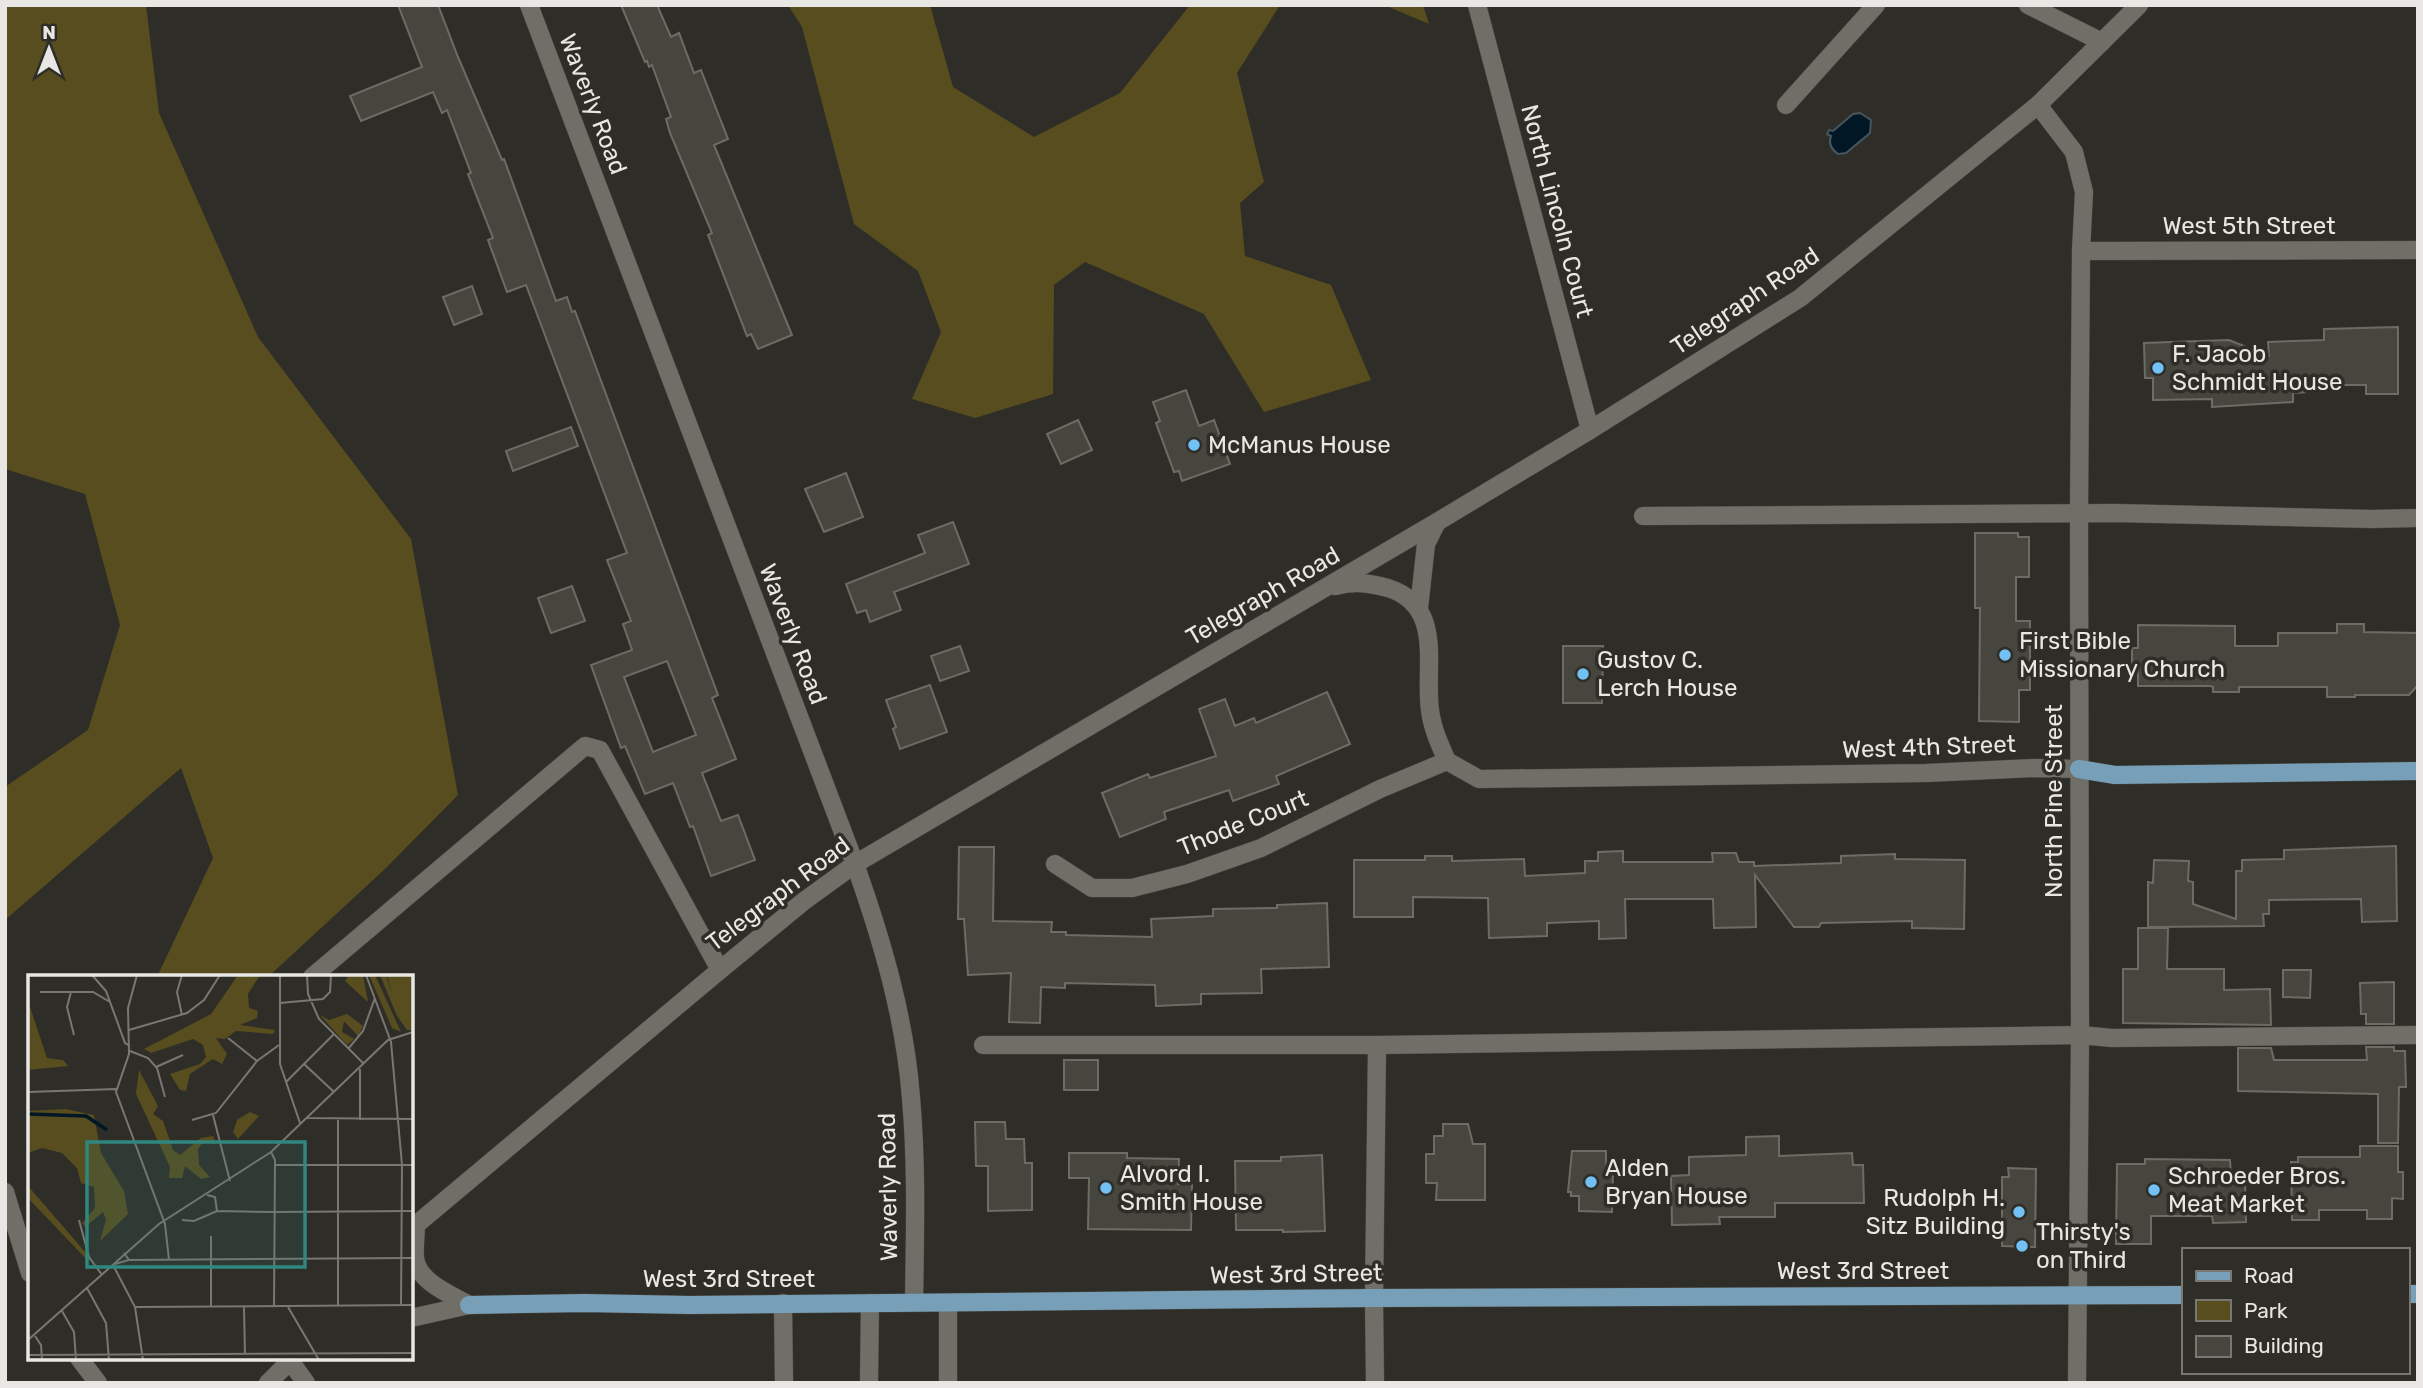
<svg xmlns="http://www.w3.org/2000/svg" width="2423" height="1388" viewBox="0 0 2423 1388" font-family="Rubik,sans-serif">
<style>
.green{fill:#574d1f}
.water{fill:#011725;stroke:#46555e;stroke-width:2}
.building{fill:#46453e;stroke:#6d6c64;stroke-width:2;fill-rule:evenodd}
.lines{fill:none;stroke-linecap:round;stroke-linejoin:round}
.minor-casing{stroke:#494843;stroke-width:19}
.major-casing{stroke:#494843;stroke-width:19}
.minor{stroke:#706f67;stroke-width:18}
.major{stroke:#77a0b8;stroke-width:18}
.poi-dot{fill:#72c1f5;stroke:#2f2d27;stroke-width:2.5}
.labels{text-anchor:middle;stroke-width:7;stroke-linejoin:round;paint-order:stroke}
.street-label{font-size:24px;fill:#e8e7e3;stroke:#2f2d27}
.poi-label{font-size:24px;fill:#e8e7e3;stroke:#2f2d27;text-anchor:start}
.inset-river{fill:none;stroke:#011725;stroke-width:3.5}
.inset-road{fill:none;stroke:#797772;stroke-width:2}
.view{fill:#308780;fill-opacity:0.15;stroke:#308780;stroke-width:3.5}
.inset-edge{fill:none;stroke:#e8e7e3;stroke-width:3.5}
</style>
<rect width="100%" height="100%" fill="#2f2d27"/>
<!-- green -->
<g class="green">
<polygon points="5,5 146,5 159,113 258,337 411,539 458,795 385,869 268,977 157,977 213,858 181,768 5,920 5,787 88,730 120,625 85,494 5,469"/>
<polygon points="788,5 930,5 953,87 1034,137 1120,93 1190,5 1280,5 1237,73 1264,182 1240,203 1245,256 1331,285 1371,380 1264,412 1204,314 1085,262 1054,285 1053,394 975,418 912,399 941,332 918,271 854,224 802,27"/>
<polygon points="1384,5 1423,5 1429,24"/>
</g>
<!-- water -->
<path class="water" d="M1860 113 1871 120 1870 133 1846 153 1838 154C1832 150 1828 144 1831 136L1827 134 1829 130 1833 131 1853 114Z"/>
<!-- building -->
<g class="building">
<path d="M398 5H438L458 57 502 160 504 159 556 301 567 297 572 312 575 311 718 695 712 698 736 759 702 773 721 821 738 815 755 860 711 876 693 826 690 827 673 783 645 794 625 746 621 748 591 665 632 650 623 624 631 621 607 560 627 553 526 285 507 292 488 240 493 238 468 174 471 173 447 110 442 113 433 92 361 121 350 96 422 67ZM667 661 696 735 653 752 624 677Z"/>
<polygon points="621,5 657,5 671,37 679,33 694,73 701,70 728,139 714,145 792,335 758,349 751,334 747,336 708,235 712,233 670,133 666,119 671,117 652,65 649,67 647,61 645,62"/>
<polygon points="472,286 482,314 454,325 443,297"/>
<polygon points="2398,327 2398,394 2366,394 2366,385 2307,385 2308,392 2293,393 2293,402 2212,407 2212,399 2153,400 2153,378 2145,378 2144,343 2229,340 2269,356 2268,342 2324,340 2324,329"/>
<polygon points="1186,390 1199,426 1214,420 1230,464 1182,481 1179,471 1174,472 1156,423 1160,421 1153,402"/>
<polygon points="1078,420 1092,450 1061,464 1047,434"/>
<polygon points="571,427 578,446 513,471 506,451"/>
<polygon points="846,473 863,517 824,532 805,489"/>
<polygon points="953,522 969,564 894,592 901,610 870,622 866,610 857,613 846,584 925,553 918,535"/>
<polygon points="1975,533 2018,533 2018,537 2029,537 2029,577 2016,577 2016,621 2030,621 2030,690 2019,690 2019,722 1979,721 1980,608 1975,608"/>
<polygon points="572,586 585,621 551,633 538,598"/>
<polygon points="2337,624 2364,624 2364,632 2418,633 2418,685 2409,695 2355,695 2355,697 2327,697 2327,687 2239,687 2239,692 2213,692 2213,687 2210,686 2138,686 2138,670 2132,670 2132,648 2138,648 2138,625 2235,626 2235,646 2278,646 2278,633 2337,633"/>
<polygon points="960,646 969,671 940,681 931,656"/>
<polygon points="1563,646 1603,646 1602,703 1563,703"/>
<polygon points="930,685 947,732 900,749 893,729 896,727 886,700"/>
<polygon points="1327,692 1350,744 1276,776 1279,784 1233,801 1229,790 1164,812 1166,819 1120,837 1102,793 1148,774 1150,778 1216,756 1199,709 1225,699 1235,726 1254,718 1256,723"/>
<polygon points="2396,846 2397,921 2362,922 2361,899 2269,900 2269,914 2263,914 2264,926 2148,927 2148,882 2153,883 2154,860 2189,861 2188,881 2193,882 2193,904 2236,919 2236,871 2242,871 2242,860 2284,859 2284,850"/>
<polygon points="959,847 994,847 993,921 1052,922 1051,932 1066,932 1066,935 1152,937 1151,919 1213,916 1213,909 1277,908 1277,905 1327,903 1329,967 1261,969 1262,993 1201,994 1201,1004 1156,1006 1155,985 1065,983 1065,988 1041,987 1040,1023 1009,1022 1011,973 968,975 964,919 958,919"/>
<polygon points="1623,851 1623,862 1713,862 1712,853 1736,853 1739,862 1754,862 1754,866 1841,863 1841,856 1895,854 1895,859 1965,860 1964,929 1912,928 1912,921 1821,923 1819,927 1794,927 1755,875 1756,927 1714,928 1713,899 1625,899 1626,938 1599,939 1599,921 1547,923 1547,936 1489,938 1488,898 1413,897 1413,917 1354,917 1354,860 1425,860 1425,856 1452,856 1452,861 1524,859 1525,876 1585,873 1585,861 1598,861 1598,852"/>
<polygon points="2138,928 2168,928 2167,969 2224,969 2224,990 2270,989 2271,1025 2123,1023 2123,969 2138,969"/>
<polygon points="2283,970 2311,970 2310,998 2283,997"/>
<polygon points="2394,982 2394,1024 2366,1024 2366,1014 2361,1014 2360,983"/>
<polygon points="2366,1047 2394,1047 2394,1051 2405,1051 2406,1087 2399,1087 2398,1143 2378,1143 2378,1094 2238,1091 2238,1048 2271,1048 2274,1060 2367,1060"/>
<rect x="1064" y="1060" width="34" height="30"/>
<polygon points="975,1122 1005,1122 1006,1139 1024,1139 1025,1163 1032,1163 1032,1210 988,1211 988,1166 976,1166"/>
<polygon points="1443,1124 1468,1124 1473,1144 1485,1144 1485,1200 1436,1200 1437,1183 1426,1183 1426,1154 1434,1154 1434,1136 1443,1136"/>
<polygon points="1779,1136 1779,1156 1852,1153 1853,1165 1863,1165 1864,1203 1775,1203 1775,1217 1719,1217 1720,1224 1672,1225 1671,1176 1689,1175 1689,1157 1746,1155 1746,1137"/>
<polygon points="2360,1146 2398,1146 2398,1172 2403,1172 2403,1199 2392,1198 2392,1219 2367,1219 2367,1210 2319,1210 2319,1220 2292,1220 2291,1162 2298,1162 2298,1157 2360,1157"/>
<polygon points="1572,1151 1606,1151 1606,1170 1613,1170 1612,1212 1579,1211 1579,1196 1571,1196 1571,1192 1568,1192"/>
<polygon points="1069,1153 1127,1153 1127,1158 1179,1159 1178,1184 1192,1184 1191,1230 1088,1229 1089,1178 1069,1178"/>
<polygon points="1322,1155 1325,1231 1283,1232 1283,1230 1236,1230 1235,1161 1281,1161 1281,1157"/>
<polygon points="2145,1159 2230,1160 2231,1175 2245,1175 2246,1222 2213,1223 2212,1216 2151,1216 2151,1244 2116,1244 2117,1164 2145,1164"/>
<polygon points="2008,1168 2036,1169 2035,1247 2002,1246 2002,1177 2009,1177"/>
</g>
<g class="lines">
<!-- minor casing -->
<g class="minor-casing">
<g id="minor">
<path d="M529 5 855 864C882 940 905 1018 911 1098 917 1166 915 1234 914 1302"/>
<polyline points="1477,5 1590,430"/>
<polyline points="2028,5 2102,42"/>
<polyline points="1786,105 1876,5"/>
<polyline points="2038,105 2074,152 2084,192 2081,251 2079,514 2080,1035 2077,1383"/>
<polyline points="2081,251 2418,250"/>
<polyline points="1643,516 2116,513 2371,519 2418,518"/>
<path d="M1335 586C1354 581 1369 583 1388 588 1445 606 1424 667 1430 710 1432 728 1440 745 1447 761"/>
<polyline points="1419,608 1426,544 1437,522"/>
<polyline points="1447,761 1479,779 1926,773 2036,768 2079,769"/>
<polyline points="1055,864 1092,888 1132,888 1187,874 1261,848 1380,789 1447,761"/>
<polyline points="312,977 585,746 600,750 720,970"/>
<polyline points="983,1045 1377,1045 2080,1035 2112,1038 2418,1035"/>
<polyline points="5,1192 30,1273"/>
<path d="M416 1224C416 1235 414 1247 415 1258 418 1282 450 1294 469 1305"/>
<polyline points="411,1229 720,970 804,901 855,864 1437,522 1590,430 1800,298 2038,105 2139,5"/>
<polyline points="783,1303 784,1383"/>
<polyline points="948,1303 948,1383"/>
<polyline points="411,1318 469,1305"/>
<polyline points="79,1358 98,1383"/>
<polyline points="291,1362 306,1383"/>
<polyline points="268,1383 293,1358"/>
<polyline points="869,1383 870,1303"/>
<polyline points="1375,1383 1374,1298 1377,1045"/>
</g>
</g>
<!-- major casing -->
<g class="major-casing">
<g id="major">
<polyline points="2079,769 2115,775 2418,771"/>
<polyline points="2407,1294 2418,1294"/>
<polyline points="469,1305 584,1303 690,1305 1374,1298 2183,1295"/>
</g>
</g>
<!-- minor -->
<use href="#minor" class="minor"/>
<!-- major -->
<use href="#major" class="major"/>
</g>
<!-- markers -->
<g class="poi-dot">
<circle cx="2158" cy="368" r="7"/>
<circle cx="1194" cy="445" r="7"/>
<circle cx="2005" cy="655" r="7"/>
<circle cx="1583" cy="674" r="7"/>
<circle cx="1591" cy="1182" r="7"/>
<circle cx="1106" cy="1188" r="7"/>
<circle cx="2154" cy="1190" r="7"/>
<circle cx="2019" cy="1212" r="7"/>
<circle cx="2022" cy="1246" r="7"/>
</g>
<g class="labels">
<!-- street labels -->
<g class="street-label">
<text transform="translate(593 104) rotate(69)" y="8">Waverly Road</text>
<text transform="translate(1557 211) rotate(75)" y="8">North Lincoln Court</text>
<text x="2249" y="234">West 5th Street</text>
<text transform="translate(1745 301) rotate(-34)" y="8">Telegraph Road</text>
<text transform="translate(1263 596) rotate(-30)" y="8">Telegraph Road</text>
<text transform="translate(793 634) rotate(69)" y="8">Waverly Road</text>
<text transform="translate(1929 747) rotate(-2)" y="8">West 4th Street</text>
<text transform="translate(2054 801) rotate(-90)" y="8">North Pine Street</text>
<text transform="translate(1243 823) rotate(-22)" y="8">Thode Court</text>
<text transform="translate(778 894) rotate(-37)" y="8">Telegraph Road</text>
<text transform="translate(888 1187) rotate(-91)" y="8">Waverly Road</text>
<text x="1863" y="1279">West 3rd Street</text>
<text transform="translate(1296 1274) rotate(-1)" y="8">West 3rd Street</text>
<text x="729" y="1287">West 3rd Street</text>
</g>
<!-- poi labels -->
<g class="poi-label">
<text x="2172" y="362">F. Jacob<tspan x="2172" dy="28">Schmidt House</tspan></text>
<text x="1208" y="453">McManus House</text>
<text x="2019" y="649">First Bible<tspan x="2019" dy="28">Missionary Church</tspan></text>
<text x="1597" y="668">Gustov C.<tspan x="1597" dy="28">Lerch House</tspan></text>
<text x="1605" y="1176">Alden<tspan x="1605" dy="28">Bryan House</tspan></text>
<text x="1120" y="1182">Alvord I.<tspan x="1120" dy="28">Smith House</tspan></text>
<text x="2168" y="1184">Schroeder Bros.<tspan x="2168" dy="28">Meat Market</tspan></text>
<text x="2005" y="1206" text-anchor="end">Rudolph H.<tspan x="2005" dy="28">Sitz Building</tspan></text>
<text x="2036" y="1240">Thirsty's<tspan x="2036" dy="28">on Third</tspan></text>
</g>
</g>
<!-- overview -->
<g transform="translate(28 975)">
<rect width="385" height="385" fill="#2f2d27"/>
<path d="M210 0H232L220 19 221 33 230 36 229 43 212 50 247 55 245 59 208 56 197 64 188 63 199 79 194 89 185 84 162 99 158 116 152 115 142 99 172 89 178 82 175 70 165 64 123 78 116 74 183 39ZM321 0H335L340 27 317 6ZM341 0H347L373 57 364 53ZM352 0H358L364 18 359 0H385V55H379L369 41ZM0 26 19 83 35 85 40 91 0 95ZM319 39 335 51 330 61 316 46 314 57 326 64 319 70 292 40 301 45ZM111 95 130 131 125 139 135 146 145 175 152 180 173 163 185 161 188 169 175 167 170 174 171 190 182 202 173 204 157 191 154 203H141L142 192 108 119ZM37 134 66 140 73 178 96 216 100 239 72 266 78 245 75 237 57 252 54 248 67 233 66 212 53 208 49 193 34 178 14 173 0 178V136ZM222 137 231 141 210 164 205 157 209 145ZM0 211 58 278 60 286 0 223Z" fill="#574d1f"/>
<path class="inset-river" d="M0 139 58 141 79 155"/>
<path class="inset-road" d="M64 0 78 16 97 68 102 71M109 0 100 33 101 79 88 117 137 249 141 285M154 0 149 17 154 40M252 0V89L272 148M279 0 280 19 291 44 336 89M338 0 363 67 374 190 373 331M12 17H65L82 27M43 17 39 32 46 60M252 28 295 24 302 17 303 0M101 55 159 38 176 25 192 0M200 63 229 86M320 74 335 56 347 23M102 76 120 83 129 93 137 122M276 89 306 117M128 92 155 80M332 94V145M258 107 306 59M0 117 88 114M185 140 202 206M279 143 385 144M164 145 188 138 229 86 251 70M243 177 247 185 246 331M247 190H385M179 220 187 222 189 236M189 236 246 237M246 237 385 236M51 245 61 282 74 300M154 245 166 246 189 236M183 261V332M101 285 385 283M87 289 101 285 96 278M85 290 107 332 115 385M59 313 78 348 81 385M310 331V145M107 332 385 330M216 332 217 380M260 332 291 385M34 336 46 357 48 385M7 361 13 370 14 385M0 365 131 249 243 177 360 65 385 57M0 380 385 378"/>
<path class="view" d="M59 167H277V292H59Z"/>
<rect width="385" height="385" class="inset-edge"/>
</g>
<!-- border -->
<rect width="2423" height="1388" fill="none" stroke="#e8e7e3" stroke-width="14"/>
<!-- legend -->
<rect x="2182" y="1248" width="228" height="126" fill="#2f2d27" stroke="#797772" stroke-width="2"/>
<rect x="2196" y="1271" width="35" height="10" fill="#77a0b8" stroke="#797772" stroke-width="2"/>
<text x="2244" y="1283" font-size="21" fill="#e8e7e3">Road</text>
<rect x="2196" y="1300" width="35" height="21" fill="#574d1f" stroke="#797772" stroke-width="2"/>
<text x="2244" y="1318" font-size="21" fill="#e8e7e3">Park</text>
<rect x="2196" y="1336" width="35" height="21" fill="#46453e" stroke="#797772" stroke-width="2"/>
<text x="2244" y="1353" font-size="21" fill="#e8e7e3">Building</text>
<!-- north arrow -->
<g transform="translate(49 49)" stroke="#2f2d27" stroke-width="5" paint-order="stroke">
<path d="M0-5L12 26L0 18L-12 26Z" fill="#e8e7e3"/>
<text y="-10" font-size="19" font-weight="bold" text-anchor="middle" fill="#e8e7e3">N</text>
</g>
</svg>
